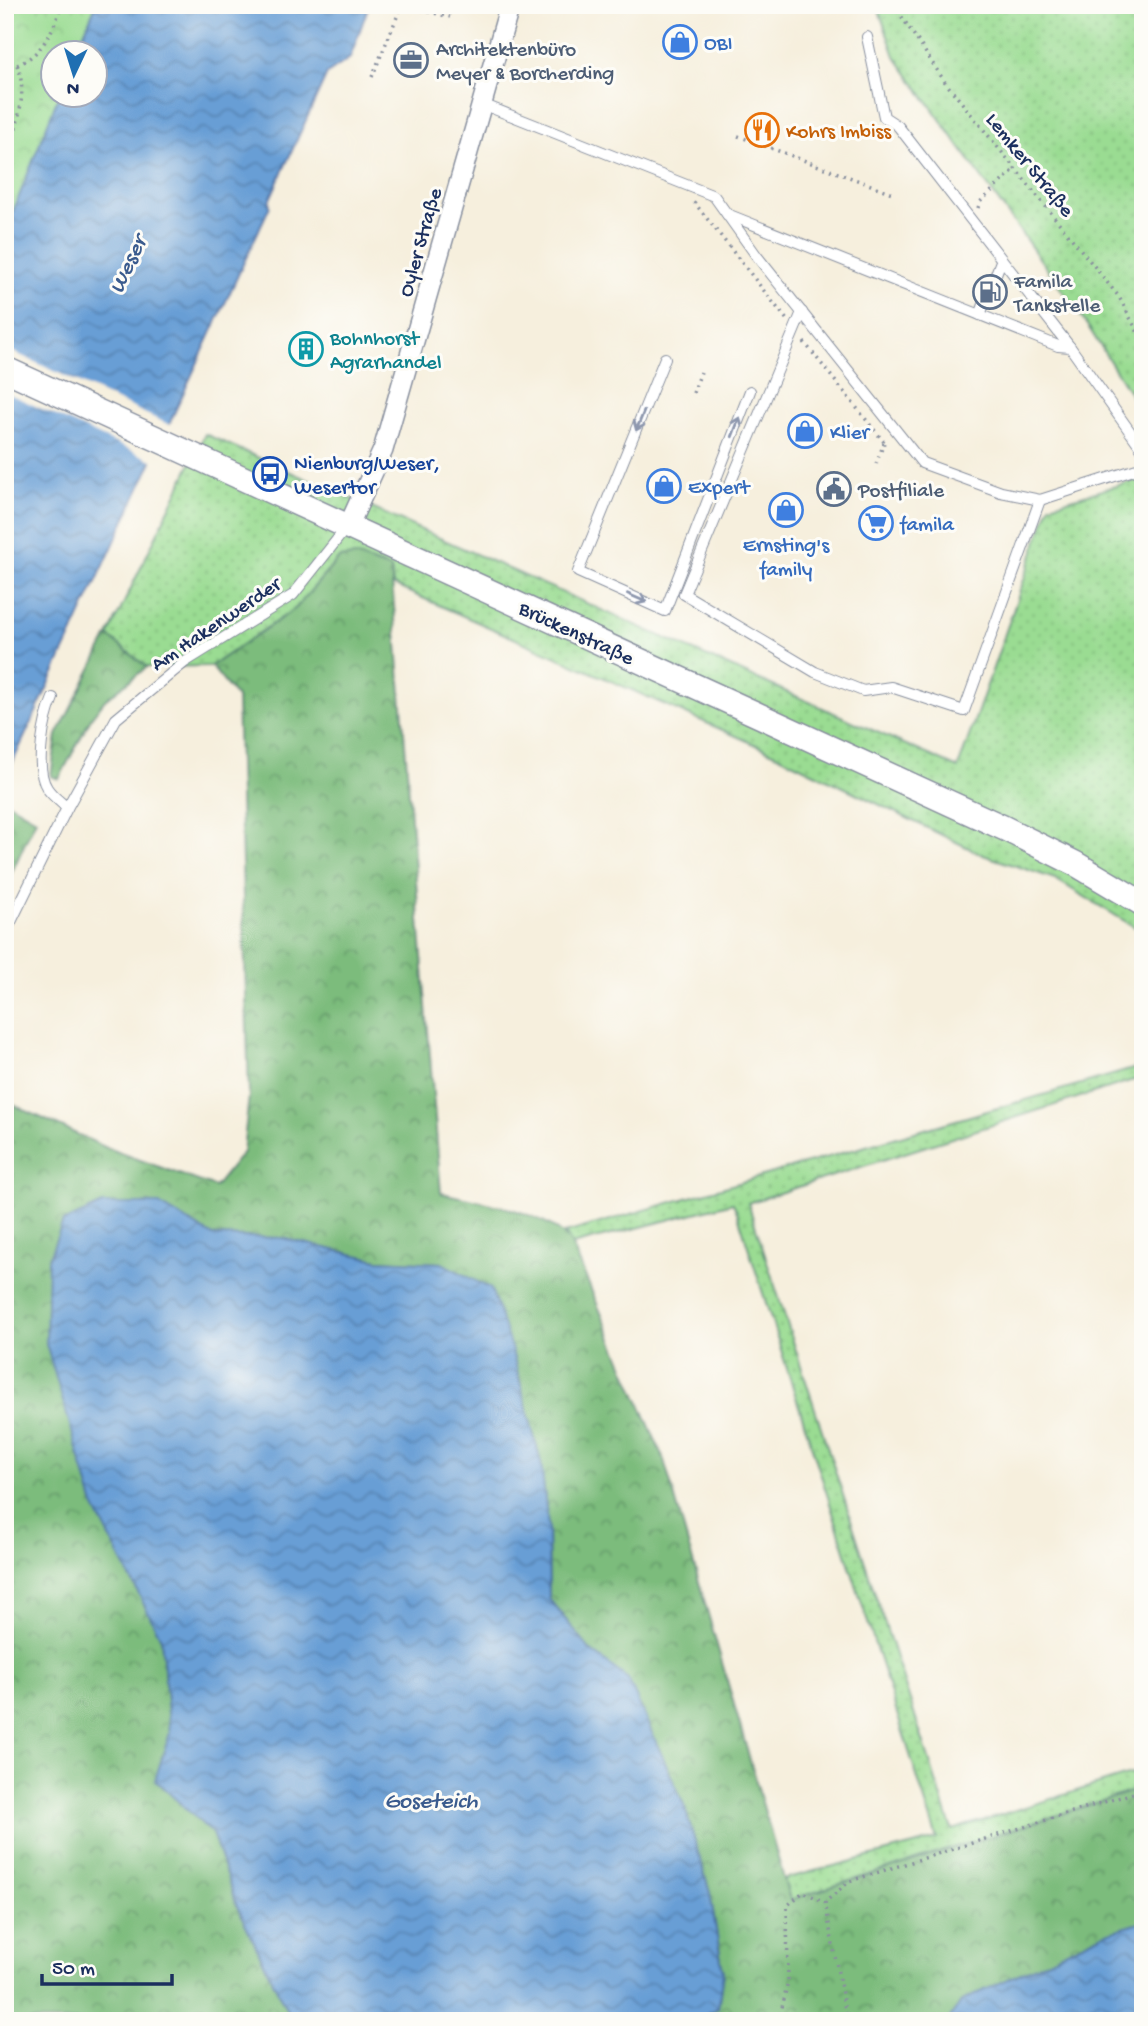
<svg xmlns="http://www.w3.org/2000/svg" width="1148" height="2026" viewBox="0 0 1148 2026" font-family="'Gochi Hand',sans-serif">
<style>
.grass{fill:url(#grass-dots);stroke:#5a8678;stroke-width:2}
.forest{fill:url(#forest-crowns);stroke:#4b766d;stroke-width:2}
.park{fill:url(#park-crowns);stroke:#5a8678;stroke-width:2}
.water{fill:url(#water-waves);stroke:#42669a;stroke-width:2}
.pier{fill:#f6efdd}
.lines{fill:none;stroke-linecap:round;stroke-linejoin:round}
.service-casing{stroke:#888f9e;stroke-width:12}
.minor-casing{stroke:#888f9e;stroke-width:22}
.tertiary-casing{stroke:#888f9e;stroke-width:27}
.path{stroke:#888f9e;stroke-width:3.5;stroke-dasharray:2 5;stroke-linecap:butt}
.service{stroke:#fff;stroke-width:10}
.minor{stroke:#fff;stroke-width:19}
.tertiary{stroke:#fff;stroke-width:24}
.oneway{stroke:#8d97ae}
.labels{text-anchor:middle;stroke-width:6;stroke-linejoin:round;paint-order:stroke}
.shop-label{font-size:21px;fill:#366cbe;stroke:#fdfcf7;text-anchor:start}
.service-label{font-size:21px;fill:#4e5e75;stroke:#fdfcf7;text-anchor:start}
.food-label{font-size:21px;fill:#c56008;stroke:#fdfcf7;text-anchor:start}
.street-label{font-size:21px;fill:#1b2f5e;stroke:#fdfcf7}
.culture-label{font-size:21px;fill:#0d838f;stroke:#fdfcf7;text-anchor:start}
.transit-label{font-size:21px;fill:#164399;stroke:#fdfcf7;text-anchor:start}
.water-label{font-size:23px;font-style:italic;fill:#3a5b8e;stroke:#fdfcf7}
</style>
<defs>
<pattern id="grass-dots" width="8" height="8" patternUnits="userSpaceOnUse" patternTransform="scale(1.75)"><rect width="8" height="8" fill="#9adc92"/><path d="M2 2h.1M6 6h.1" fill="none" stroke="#84bd80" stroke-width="1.8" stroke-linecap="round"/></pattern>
<pattern id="forest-crowns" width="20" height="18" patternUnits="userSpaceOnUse" patternTransform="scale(1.75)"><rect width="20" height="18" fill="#7bbc7c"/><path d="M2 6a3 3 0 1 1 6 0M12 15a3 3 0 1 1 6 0" fill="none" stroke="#649969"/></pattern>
<pattern id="park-crowns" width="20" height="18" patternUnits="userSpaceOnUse" patternTransform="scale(1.75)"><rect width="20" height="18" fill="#9adc92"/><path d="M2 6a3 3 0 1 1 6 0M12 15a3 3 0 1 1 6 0" fill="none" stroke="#84bd80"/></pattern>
<pattern id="water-waves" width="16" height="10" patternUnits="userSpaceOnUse" patternTransform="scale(1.75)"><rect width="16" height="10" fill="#689ed5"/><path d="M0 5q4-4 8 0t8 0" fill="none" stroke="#5581b0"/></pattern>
</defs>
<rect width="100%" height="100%" fill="#fdfcf7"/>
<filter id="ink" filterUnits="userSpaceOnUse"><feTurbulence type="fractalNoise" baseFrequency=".0143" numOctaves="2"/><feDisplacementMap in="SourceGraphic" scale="14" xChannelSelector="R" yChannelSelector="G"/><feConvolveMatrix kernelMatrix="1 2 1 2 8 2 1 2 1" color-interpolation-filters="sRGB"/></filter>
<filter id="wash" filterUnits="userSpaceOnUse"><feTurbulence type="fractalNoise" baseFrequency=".00686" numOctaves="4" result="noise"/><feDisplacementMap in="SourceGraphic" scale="28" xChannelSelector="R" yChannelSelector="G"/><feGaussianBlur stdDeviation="1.57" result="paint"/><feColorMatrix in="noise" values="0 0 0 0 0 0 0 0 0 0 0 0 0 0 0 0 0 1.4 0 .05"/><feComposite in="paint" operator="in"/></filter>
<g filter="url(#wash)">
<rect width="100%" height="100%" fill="#f6efdd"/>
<!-- grass -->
<g class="grass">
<polygon points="877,5 1143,5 1143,414 1089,328 895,56"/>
<polygon points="205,434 958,768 1050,505 1143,478 1143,932 1055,879 983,855 761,747 393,585 391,569 339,558 296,608 211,666 147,667 108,636"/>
<polygon points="1143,1066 1143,1077 748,1203 952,1830 1143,1770 1143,1788 790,1900 784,1879 937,1839 737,1212 733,1203 572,1245 565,1233"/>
</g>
<!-- forest -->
<g class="forest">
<path d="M355 556 391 569 441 1193C477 1201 553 1212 572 1245L664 1460 790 1900 1143 1788V1922L1103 1934 962 2001 948 2021H694L718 2008 723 1972 710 1893 684 1805 628 1680 590 1650 549 1599 548 1526 541 1463 512 1351 442 1263 378 1260 282 1238 213 1236 159 1204H103L63 1222 48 1260 128 1573 161 1638 170 1733 156 1780 212 1833 237 1906 292 2021H5V1101L107 1148 215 1187 243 1152 249 1095 237 698 211 666 296 608 339 558Z"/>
<polygon points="108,636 147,667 105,700 91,718 59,779 51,776 57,735"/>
<polygon points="5,801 36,819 5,887"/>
</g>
<!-- park -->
<polygon class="park" points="5,5 96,5 76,52 52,52 52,94 59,95 5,232"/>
<!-- water -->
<g class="water">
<polygon points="96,5 369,5 350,58 327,74 269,201 270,206 5,779 5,232 59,95 94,94 94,52 76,52"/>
<polygon points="103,1204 159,1204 213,1236 282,1238 378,1260 442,1263 491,1289 512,1351 541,1463 548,1526 549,1599 590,1650 628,1679 684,1805 710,1893 723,1972 718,2008 694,2021 292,2021 237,1906 212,1833 155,1780 170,1733 161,1638 94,1506 46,1344 48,1260 63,1222"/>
<polygon points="1143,1922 1143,2021 948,2021 962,2001 1103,1934"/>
</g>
<!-- pier -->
<polygon class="pier" points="5,348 172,426 154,461 5,392"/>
</g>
<g filter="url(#ink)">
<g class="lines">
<!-- service casing -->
<g class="service-casing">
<g id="service">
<polyline points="867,37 884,117 898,126 1070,347"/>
<polyline points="482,104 714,196 756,255 922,463 1001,492 1040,500 1143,467"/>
<polyline points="727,214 1058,346 1070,347 1143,450"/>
<polyline points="802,312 684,594 815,672 863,691 891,687 964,711 1040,500"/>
<polyline points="980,315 1001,261"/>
<polyline points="665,358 578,572 665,611 750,391"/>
<path d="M53 698C44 719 34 768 47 788 52 796 61 802 67 808"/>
<polyline points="5,934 67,808 116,719 185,662 293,595 347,527"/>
</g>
</g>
<!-- minor casing -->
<g class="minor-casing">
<polyline id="minor" points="348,527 383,450 510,5"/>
</g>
<!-- tertiary casing -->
<g class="tertiary-casing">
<polyline id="tertiary" points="5,369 1004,828 1076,864 1143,904"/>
</g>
<!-- path -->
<g class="path">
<polyline points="401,5 450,17"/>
<polyline points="894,5 945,82 1119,297 1143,342"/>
<path d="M5 58 17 65C30 97 13 134 5 166"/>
<path d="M17 65C43 54 53 30 62 5"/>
<polyline points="372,77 402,5"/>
<polyline points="738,136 895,194"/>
<polyline points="694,202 787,320"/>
<polyline points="978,208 980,202 1014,170"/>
<polyline points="804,342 884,442"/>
<polyline points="693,393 701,372"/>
<polyline points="876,464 884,443"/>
<polyline points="779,2021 788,1981 787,1906 803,1892 825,1902"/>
<polyline points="847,2021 825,1902 850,1881 1143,1790"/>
</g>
<!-- service -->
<use href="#service" class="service"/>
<!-- minor -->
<use href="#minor" class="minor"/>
<!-- tertiary -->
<use href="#tertiary" class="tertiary"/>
</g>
<!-- one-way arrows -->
<defs><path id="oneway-shaft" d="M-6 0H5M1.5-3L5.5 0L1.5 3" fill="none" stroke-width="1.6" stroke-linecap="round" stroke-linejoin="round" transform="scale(1.75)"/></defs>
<g class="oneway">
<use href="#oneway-shaft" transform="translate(640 421) rotate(112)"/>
<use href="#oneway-shaft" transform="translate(736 427) rotate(-69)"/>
<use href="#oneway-shaft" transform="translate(637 598) rotate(24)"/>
</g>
</g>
<!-- icons -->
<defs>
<g id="shop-ring" transform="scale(1.75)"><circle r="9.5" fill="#fdfcf7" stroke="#3f7fe0" stroke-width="1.5"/><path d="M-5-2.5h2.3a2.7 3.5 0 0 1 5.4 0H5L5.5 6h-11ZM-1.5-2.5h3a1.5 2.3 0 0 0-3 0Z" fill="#3f7fe0"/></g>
<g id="office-ring" transform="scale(1.75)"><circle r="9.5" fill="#fdfcf7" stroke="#5c6f8a" stroke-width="1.5"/><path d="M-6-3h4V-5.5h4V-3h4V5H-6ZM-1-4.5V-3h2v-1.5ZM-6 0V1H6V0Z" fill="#5c6f8a"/></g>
<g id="restaurant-ring" transform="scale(1.75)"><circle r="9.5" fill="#fdfcf7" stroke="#e8710a" stroke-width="1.5"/><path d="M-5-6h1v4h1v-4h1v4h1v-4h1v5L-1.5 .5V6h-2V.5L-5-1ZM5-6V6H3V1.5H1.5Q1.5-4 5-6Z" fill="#e8710a"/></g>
<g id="fuel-ring" transform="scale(1.75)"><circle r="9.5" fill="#fdfcf7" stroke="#5c6f8a" stroke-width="1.5"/><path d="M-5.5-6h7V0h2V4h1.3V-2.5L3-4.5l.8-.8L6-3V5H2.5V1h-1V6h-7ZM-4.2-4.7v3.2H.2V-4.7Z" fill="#5c6f8a"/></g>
<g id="building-ring" transform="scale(1.75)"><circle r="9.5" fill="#fdfcf7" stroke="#0f9aa8" stroke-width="1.5"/><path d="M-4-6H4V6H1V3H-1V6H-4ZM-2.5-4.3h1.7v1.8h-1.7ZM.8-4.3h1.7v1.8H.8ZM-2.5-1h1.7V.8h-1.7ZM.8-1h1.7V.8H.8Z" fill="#0f9aa8"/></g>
<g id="bus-ring" transform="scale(1.75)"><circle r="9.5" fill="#fdfcf7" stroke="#1a4fb4" stroke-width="1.5"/><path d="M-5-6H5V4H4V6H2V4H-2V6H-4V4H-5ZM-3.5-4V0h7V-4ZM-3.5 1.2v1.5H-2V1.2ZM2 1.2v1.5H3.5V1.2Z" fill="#1a4fb4"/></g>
<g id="civic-ring" transform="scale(1.75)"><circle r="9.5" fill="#fdfcf7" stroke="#5c6f8a" stroke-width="1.5"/><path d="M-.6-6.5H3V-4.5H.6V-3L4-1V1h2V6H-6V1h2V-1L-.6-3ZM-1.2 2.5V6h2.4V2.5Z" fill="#5c6f8a"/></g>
<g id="supermarket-ring" transform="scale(1.75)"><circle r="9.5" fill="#fdfcf7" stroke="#3f7fe0" stroke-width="1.5"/><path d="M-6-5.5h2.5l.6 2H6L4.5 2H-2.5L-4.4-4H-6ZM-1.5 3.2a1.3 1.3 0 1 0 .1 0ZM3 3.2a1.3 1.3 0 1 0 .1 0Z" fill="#3f7fe0"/></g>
</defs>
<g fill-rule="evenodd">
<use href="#shop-ring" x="680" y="42"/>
<use href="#office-ring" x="411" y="60"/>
<use href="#restaurant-ring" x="762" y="130"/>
<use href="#fuel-ring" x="990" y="292"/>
<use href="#building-ring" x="306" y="349"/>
<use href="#shop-ring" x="805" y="431"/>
<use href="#bus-ring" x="270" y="474"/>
<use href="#shop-ring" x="664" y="486"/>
<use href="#civic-ring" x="834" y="489"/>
<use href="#shop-ring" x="786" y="510"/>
<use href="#supermarket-ring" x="876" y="523"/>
</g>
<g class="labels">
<!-- shop labels -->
<g class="shop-label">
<text x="704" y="49">OBI</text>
<text x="830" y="438">Klier</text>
<text x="688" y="493">Expert</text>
<text x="900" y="530">famila</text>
<text x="786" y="551" text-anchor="middle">Ernsting's<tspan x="786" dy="24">family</tspan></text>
</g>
<!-- service labels -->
<g class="service-label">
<text x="436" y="55">Architektenbüro<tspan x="436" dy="24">Meyer &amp; Borcherding</tspan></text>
<text x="1014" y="287">Famila<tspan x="1014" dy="24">Tankstelle</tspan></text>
<text x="858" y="496">Postfiliale</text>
</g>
<!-- food labels -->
<g class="food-label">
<text x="786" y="137">Kohrs Imbiss</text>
</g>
<!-- street labels -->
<g class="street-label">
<text transform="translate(1031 164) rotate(51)" y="7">Lemker Straße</text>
<text transform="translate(419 242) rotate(-74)" y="7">Oyler Straße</text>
<text transform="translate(215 623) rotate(-34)" y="7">Am Hakenwerder</text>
<text transform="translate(577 632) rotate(25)" y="7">Brückenstraße</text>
</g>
<!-- culture labels -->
<g class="culture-label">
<text x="330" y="344">Bohnhorst<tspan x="330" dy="24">Agrarhandel</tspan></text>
</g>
<!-- transit labels -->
<g class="transit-label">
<text x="294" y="469">Nienburg/Weser,<tspan x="294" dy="24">Wesertor</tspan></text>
</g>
<!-- water labels -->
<g class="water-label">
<text transform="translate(126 264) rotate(-65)" y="8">Weser</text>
<text x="431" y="1807">Goseteich</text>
</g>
</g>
<!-- margin -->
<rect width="1148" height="2026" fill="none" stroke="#fdfcf7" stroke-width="28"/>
<!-- north arrow -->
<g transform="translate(74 74) rotate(184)"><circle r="33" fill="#fdfcf7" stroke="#a3aaba" stroke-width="2"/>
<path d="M0-5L12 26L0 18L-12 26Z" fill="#1f6fb2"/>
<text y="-10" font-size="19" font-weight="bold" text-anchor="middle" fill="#1b2f5e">N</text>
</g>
<!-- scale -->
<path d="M42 1974v10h130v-10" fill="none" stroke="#1b2f5e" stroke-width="3.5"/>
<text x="52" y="1974" font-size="21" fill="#1b2f5e" stroke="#fdfcf7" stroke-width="5" paint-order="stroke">50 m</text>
</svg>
